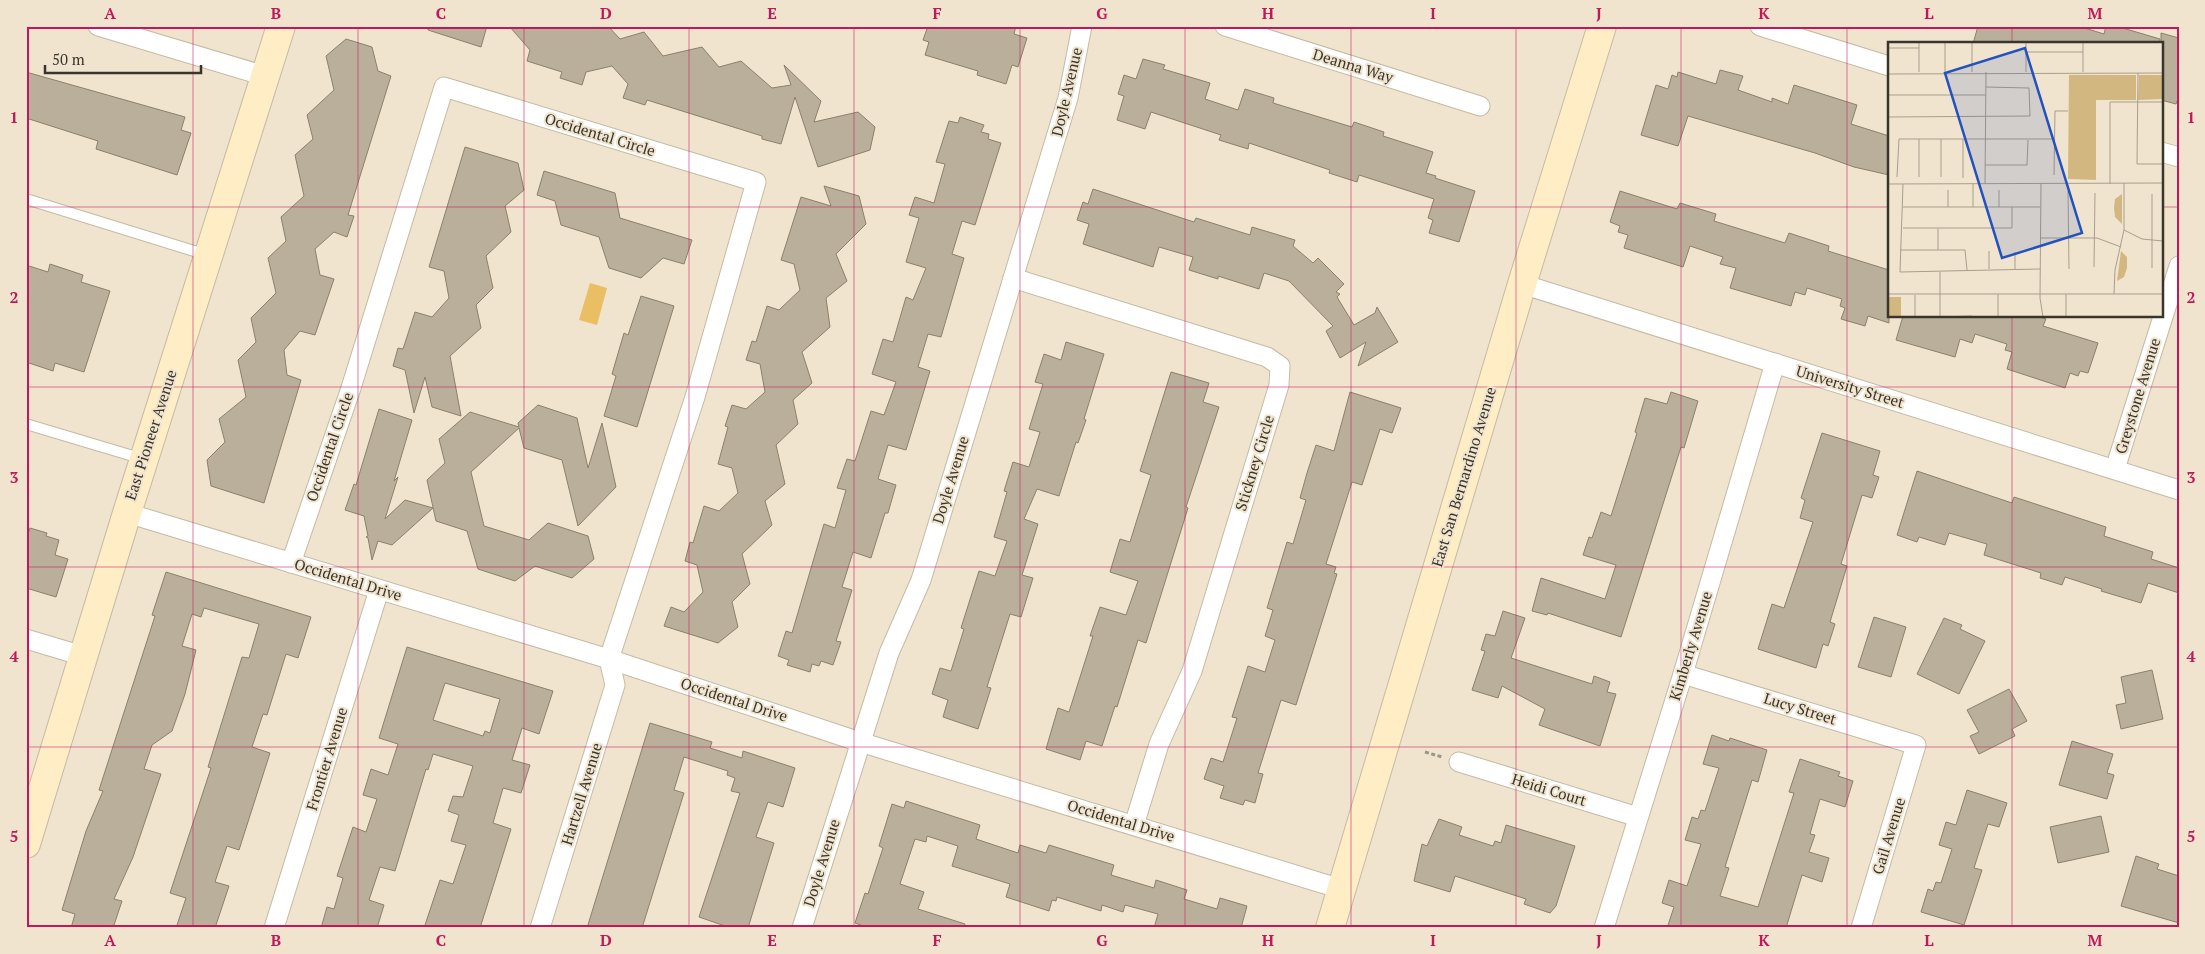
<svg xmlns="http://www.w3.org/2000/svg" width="2205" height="954" viewBox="0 0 2205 954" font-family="'PT Serif',serif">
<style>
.water{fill:#eabe63}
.building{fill:#baaf9a;stroke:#8b806c;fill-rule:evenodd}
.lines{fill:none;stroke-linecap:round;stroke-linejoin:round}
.lane-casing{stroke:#c5baa4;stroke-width:12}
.street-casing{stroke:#c5baa4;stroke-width:21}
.secondary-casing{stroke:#c5baa4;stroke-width:30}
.path{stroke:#9d9584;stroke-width:3;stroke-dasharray:4 2.5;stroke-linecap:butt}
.lane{stroke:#fff;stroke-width:10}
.street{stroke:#fff;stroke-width:19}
.secondary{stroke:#feedc5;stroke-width:28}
.grid{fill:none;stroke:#c2185b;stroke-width:1;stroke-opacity:0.55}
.labels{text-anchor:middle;stroke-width:4;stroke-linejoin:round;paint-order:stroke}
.street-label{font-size:15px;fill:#39352c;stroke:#f0e4ce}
.inset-road{fill:none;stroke:#a79e8d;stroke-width:1}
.view{fill:#2351bf;fill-opacity:0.15;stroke:#2351bf;stroke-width:2.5}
.inset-edge{fill:none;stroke:#39352c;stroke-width:2.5}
.neatline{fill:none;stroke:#c2185b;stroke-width:2}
.grid-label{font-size:16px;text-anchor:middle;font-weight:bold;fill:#c2185b}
</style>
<rect width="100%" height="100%" fill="#f0e4ce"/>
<!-- water -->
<polygon class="water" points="590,283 607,288 597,325 579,320"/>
<!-- building -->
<g class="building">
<polygon points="428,26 487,26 481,47 428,30"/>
<polygon points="509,26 608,26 620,39 644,32 663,56 702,47 719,67 741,61 772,88 791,85 784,65 821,101 814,122 858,112 875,127 870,150 818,167 795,97 781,144 762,139 762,136 647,100 645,105 623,98 628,84 612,66 586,72 582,85 560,78 562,72 527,61 530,50"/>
<polygon points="928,26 1016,26 1014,34 1027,38 1018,67 1012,65 1006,84 977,75 978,71 925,55 929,42 923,40"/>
<polygon points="1978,26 2078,26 2104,34 2106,26 2116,26 2160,39 2160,44 1973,44"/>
<polygon points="2161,33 2179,38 2179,96 2176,104 2161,100"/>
<polygon points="346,39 372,47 378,71 391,76 348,215 354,216 347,237 334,232 315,249 320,275 334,279 315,335 300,331 284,350 287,375 301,380 264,503 211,486 207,460 225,442 219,419 246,397 238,360 256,342 251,318 276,293 268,258 286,241 281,217 304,196 295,155 313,139 307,115 334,90 326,56"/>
<polygon points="1143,59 1165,65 1163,69 1210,83 1205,99 1238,110 1245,89 1274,98 1273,103 1352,127 1354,122 1384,132 1383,136 1433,152 1426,173 1436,176 1435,178 1475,191 1459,242 1429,233 1433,220 1428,218 1434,199 1359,175 1357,182 1329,173 1330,170 1249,143 1248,149 1219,140 1221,135 1151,112 1145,129 1117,120 1124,96 1118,94 1124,75 1136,79"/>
<polygon points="1720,70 1743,76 1738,90 1772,102 1772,98 1788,104 1794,85 1857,105 1851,124 1889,136 1889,175 1854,167 1815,153 1688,116 1678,146 1641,135 1656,85 1668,89 1672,75 1677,77 1678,72 1716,84"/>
<polygon points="26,72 185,117 181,130 191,133 177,175 96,149 98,141 26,118"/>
<polygon points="960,117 984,125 981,132 989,134 988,139 1001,143 975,225 962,221 952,254 964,258 941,337 928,334 918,367 930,371 906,450 888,445 878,479 896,485 888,513 885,513 871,558 853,552 842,587 852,590 836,641 841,642 833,665 821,661 819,666 812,664 810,672 787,665 789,660 778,656 786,631 792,633 824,524 835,528 846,490 837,488 847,459 855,461 871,411 884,415 896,382 872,374 883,339 893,342 906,297 913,300 926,268 906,262 919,218 909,215 915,197 934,203 945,164 936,162 949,121 958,123"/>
<polygon points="465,147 518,163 524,190 505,206 511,232 486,256 493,288 476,305 481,328 450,356 461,416 432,407 425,377 414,413 405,370 393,366 398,348 403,349 415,312 432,317 449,298 444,271 429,267"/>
<polygon points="544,171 615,193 620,218 692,240 684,264 663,258 641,278 609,268 599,237 561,225 555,201 537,195"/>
<polygon points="824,186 859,196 866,224 836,254 847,281 826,298 830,327 802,352 812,383 793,400 798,424 776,445 785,484 765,501 772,525 742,554 750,584 732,602 738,627 718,643 664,626 671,607 684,612 703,592 697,565 685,561 690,542 693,543 704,506 719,511 738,493 732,468 718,464 728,427 725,426 732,405 746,409 765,392 760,364 746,360 752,341 756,342 767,306 779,310 800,290 794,264 781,260 801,197 831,206"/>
<polygon points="1093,189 1194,222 1196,218 1250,235 1252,227 1295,240 1293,246 1313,263 1318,258 1344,284 1336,292 1340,294 1337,297 1354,325 1375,313 1377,307 1398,342 1358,366 1366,342 1340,358 1326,331 1333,326 1289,281 1264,273 1259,289 1218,276 1218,279 1189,270 1193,257 1159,247 1153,267 1083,244 1089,224 1077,220 1083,202 1088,204"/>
<polygon points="1620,191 1677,209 1680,203 1716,214 1714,221 1785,243 1789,233 1829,246 1828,251 1889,270 1889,323 1868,316 1865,326 1841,319 1845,308 1840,306 1842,299 1807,288 1805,295 1795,292 1791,306 1730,288 1736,268 1720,264 1723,257 1690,246 1683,267 1624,248 1628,235 1618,232 1620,226 1610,222"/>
<polygon points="50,264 83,275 81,282 110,291 84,372 55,363 53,371 26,362 26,265 48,272"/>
<polygon points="641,296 674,306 637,427 604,416 616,376 612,374 624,333 628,335"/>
<polygon points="1903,316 2036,316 2046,319 2043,326 2098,343 2088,373 2080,371 2078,376 2070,373 2065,388 2007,369 2012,352 2005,350 2007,344 1975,334 1972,343 1960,339 1955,357 1896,340"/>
<polygon points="1066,342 1104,354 1084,419 1086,420 1078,443 1076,442 1059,496 1037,489 1024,519 1038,524 1022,575 1033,578 1021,617 1010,614 987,687 991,688 978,729 943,717 948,700 932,694 940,668 951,671 964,629 961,628 979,571 995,576 1007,541 994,537 1007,492 1004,491 1013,462 1029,467 1040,432 1029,429 1043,384 1035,382 1044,354 1061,360"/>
<polygon points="1171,372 1209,383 1203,402 1219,407 1186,507 1188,508 1146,643 1138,640 1117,707 1115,706 1102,746 1086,741 1080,760 1046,749 1058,708 1069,712 1093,636 1090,636 1100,607 1126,615 1138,581 1110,572 1120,539 1130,542 1149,481 1151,475 1140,471"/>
<polygon points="1350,392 1401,408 1392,433 1380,429 1362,485 1352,482 1326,564 1336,567 1334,573 1337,574 1296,705 1281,700 1258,773 1263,774 1255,803 1245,800 1243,805 1220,798 1224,786 1204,779 1211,758 1223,762 1237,718 1232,717 1248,666 1265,672 1275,640 1265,636 1273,610 1267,608 1287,542 1293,544 1306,500 1300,498 1307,473 1316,445 1334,451"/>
<polygon points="1671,392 1698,401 1684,448 1681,447 1621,637 1548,613 1547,615 1532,611 1541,578 1605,599 1616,565 1583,555 1589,537 1592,538 1601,512 1611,516 1637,433 1635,432 1645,398 1667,404"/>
<polygon points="538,405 577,418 588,468 602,423 616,487 578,526 562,460 524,448 519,428 471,472 484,526 529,540 548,523 588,536 594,559 572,578 535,566 515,581 478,569 467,531 436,521 427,480 445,463 439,439 470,412 519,427 518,423"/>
<polygon points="379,409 412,420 394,481 398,477 385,519 405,500 433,508 392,545 378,541 372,560 368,538 366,537 368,536 364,516 345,510 354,484 356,485"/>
<polygon points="1822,433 1880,451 1873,475 1879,477 1872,498 1862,495 1841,564 1847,566 1830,622 1835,624 1828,646 1823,644 1816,668 1758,649 1772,604 1784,608 1813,522 1800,518 1805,500 1801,498"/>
<polygon points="1917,471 2012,503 2014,497 2106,527 2104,536 2153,552 2151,559 2179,568 2179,593 2148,583 2141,603 2101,591 2102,589 2065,577 2062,585 2040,578 2041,573 1984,555 1987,544 1949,533 1945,545 1919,537 1917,542 1897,535"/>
<polygon points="30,528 47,533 46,536 59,540 55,555 68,559 56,597 26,588 26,540"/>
<polygon points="166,572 311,617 298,658 286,654 267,715 263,714 252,747 270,753 239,850 227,846 215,882 229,886 215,928 176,928 186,898 170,893 211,768 208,767 242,657 249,658 259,624 204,608 201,617 192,614 182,646 196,650 185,694 172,731 152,745 144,769 161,774 133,857 114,899 122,901 113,928 71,928 75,914 62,910 86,831 103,791 99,790 155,616 152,615"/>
<polygon points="1503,611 1525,618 1511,658 1592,684 1594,676 1610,682 1607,692 1616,694 1600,746 1539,725 1545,709 1502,686 1498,698 1472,690 1485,651 1481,650 1486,634 1495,636"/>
<polygon points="1874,617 1906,627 1891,677 1858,667"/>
<polygon points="1944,618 1962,625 1960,629 1985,641 1959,694 1917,674"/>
<path d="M407 647 553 691 539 734 522 728 512 760 530 765 521 793 503 788 493 823 511 829 497 874 480 928H424L440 880 453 884 466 845 451 841 459 815 448 811 453 796 463 797 473 766 433 754 428 770 426 769 395 871 380 867 369 900 384 905 377 928H321L327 907 334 909 343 878 337 876 353 827 366 832 377 799 363 795 371 769 388 775 398 744 379 738ZM445 683 500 699 490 733 485 731 483 736 433 720Z"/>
<polygon points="2152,670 2163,719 2121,729 2116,705 2126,703 2121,677"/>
<polygon points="2009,689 2027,721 2012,729 2015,736 1979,754 1970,736 1979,732 1967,710"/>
<polygon points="650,723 712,742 710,748 742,758 743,751 795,768 783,807 768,802 756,837 774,843 748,928 731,928 699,917 740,793 731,791 735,778 727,775 728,771 684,757 674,790 684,793 642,928 587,928"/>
<polygon points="1712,735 1729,741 1730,738 1767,750 1758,782 1752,780 1725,867 1729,868 1720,896 1758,907 1794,793 1789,792 1800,759 1840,772 1838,776 1853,781 1845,807 1820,799 1810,834 1815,835 1809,852 1829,858 1822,882 1802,875 1786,928 1667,928 1674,907 1662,903 1669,880 1687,886 1701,844 1685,840 1692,817 1698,819 1701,810 1705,811 1719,768 1703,764"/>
<polygon points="2072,741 2113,754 2107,773 2114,775 2107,799 2059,785"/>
<polygon points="1967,790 2007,803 1999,827 1988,824 1974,868 1982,870 1964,925 1921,912 1928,889 1933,891 1936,882 1941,883 1952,849 1939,845 1946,822 1956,825"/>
<polygon points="906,801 980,825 976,839 1018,853 1020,845 1046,853 1049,845 1114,865 1111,875 1154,888 1156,880 1187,890 1184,899 1217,909 1220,898 1247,906 1241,928 1154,928 1158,914 1125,905 1123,912 1102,905 1101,911 1057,897 1056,901 1052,900 1049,911 1006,897 1010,884 952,866 958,846 927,836 926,842 915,839 900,884 924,892 918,909 965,924 964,928 869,928 855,923 865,893 868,894 883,848 879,846 892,804 904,808"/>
<polygon points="2101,816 2109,852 2058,863 2050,827"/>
<polygon points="1439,819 1462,827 1459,835 1493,846 1495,841 1501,843 1506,825 1575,846 1556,906 1550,913 1524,904 1526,899 1455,876 1450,892 1414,881 1422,844 1427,846"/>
<polygon points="2136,856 2159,864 2157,869 2179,876 2179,923 2121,906"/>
</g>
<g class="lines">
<!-- lane casing -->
<g class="lane-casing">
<g id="lane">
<polyline points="26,199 207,255"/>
<polyline points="26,424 143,459"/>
</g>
</g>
<!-- street casing -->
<g class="street-casing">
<g id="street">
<polyline points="98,26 265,76"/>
<polyline points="1225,26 1480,106"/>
<polyline points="1760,26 1889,66"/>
<polyline points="2161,152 2179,157"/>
<polyline points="1013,278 1267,357 1280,366 1279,385 1192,671 1159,744 1134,825"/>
<polyline points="1522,284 2179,490"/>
<polyline points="2115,469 2179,266"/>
<polyline points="127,513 609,659 860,742 1341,889"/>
<polyline points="291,563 351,388 444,87 756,182 695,397 609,659 615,685 540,928"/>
<polyline points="26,639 83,656"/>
<polyline points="1683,674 1916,745 1861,928"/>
<polyline points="1459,762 1638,817"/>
<polyline points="274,928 379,590"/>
<polyline points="802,928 889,653 921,580 1068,98 1082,26"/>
<polyline points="1604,928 1683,674 1775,363"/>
</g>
</g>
<!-- secondary casing -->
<g class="secondary-casing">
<g id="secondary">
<polyline points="26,844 127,513 281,26"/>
<polyline points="1330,928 1522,284 1602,26"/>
</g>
</g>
<!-- path -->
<polyline class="path" points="1425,752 1442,757"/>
<!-- lane -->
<use href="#lane" class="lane"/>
<!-- street -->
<use href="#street" class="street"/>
<!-- secondary -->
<use href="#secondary" class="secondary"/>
</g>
<!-- grid -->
<path class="grid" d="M193 26V928M358 26V928M524 26V928M689 26V928M854 26V928M1020 26V928M1185 26V928M1351 26V928M1516 26V928M1681 26V928M1847 26V928M2012 26V44M26 207H1889M2161 207H2179M2012 316V928M26 387H2179M26 567H2179M26 747H2179"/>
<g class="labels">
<!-- street labels -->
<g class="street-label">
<text transform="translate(1353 66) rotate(17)" y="5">Deanna Way</text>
<text transform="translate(1067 92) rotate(-77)" y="5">Doyle Avenue</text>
<text transform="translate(600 135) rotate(17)" y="5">Occidental Circle</text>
<text transform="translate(1850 387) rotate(17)" y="5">University Street</text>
<text transform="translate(2138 396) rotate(-73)" y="5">Greystone Avenue</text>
<text transform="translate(151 435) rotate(-72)" y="5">East Pioneer Avenue</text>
<text transform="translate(330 447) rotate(-71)" y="5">Occidental Circle</text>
<text transform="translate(1255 463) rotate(-73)" y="5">Stickney Circle</text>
<text transform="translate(1464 477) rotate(-73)" y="5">East San Bernardino Avenue</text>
<text transform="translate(951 480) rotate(-73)" y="5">Doyle Avenue</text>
<text transform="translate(348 580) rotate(17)" y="5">Occidental Drive</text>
<text transform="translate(1691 646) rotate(-73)" y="5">Kimberly Avenue</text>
<text transform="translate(734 700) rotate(18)" y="5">Occidental Drive</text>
<text transform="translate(1800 709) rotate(17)" y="5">Lucy Street</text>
<text transform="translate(327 759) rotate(-73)" y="5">Frontier Avenue</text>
<text transform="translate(1549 790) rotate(17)" y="5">Heidi Court</text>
<text transform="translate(582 794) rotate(-73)" y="5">Hartzell Avenue</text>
<text transform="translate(1121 821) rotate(17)" y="5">Occidental Drive</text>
<text transform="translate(1889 836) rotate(-73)" y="5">Gail Avenue</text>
<text transform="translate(822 863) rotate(-73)" y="5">Doyle Avenue</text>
</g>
</g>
<!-- overview -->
<g transform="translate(1888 42)">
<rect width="275" height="275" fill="#f0e4ce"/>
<path d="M181 33H248V58H208V138L180 137ZM251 33H275V57L250 58ZM234 152V182L227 175 226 166 227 157ZM233 209 239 215V226L236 235 229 239ZM0 255H13V275H0Z" fill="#d3b780"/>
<path class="inset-road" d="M31 0V30M84 0V30M138 0V30M195 0V30M0 6H31M138 10H195M57 30V0M250 31 249 122H275M0 32 275 31M0 53H98M0 75 142 74 141 46 98 45M53 97V135M75 97V136M97 123H139L140 98M166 133 167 69H180M9 135 11 97H167M31 135V97M153 141 152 256 155 275M0 142 275 141M15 142 12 230 152 227M85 142V165M97 142 98 30M222 142V60H275M60 148V165M111 148V165M180 149 181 227M15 165H152M15 186H124V165M50 187V208M236 188 254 197 275 199M152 196H209L233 205M12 208H77L79 228M101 209V227M127 210V227M206 225 207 151M264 226V152M52 230V275L84 274M0 252H275M226 252 227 228 236 188V141M27 275V253M110 275V252M178 275V252"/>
<path class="view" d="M137 6 194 191 114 216 57 31Z"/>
<rect width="275" height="275" class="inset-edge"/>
</g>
<!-- border -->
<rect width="2205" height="954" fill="none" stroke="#f0e4ce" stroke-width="55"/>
<!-- scale -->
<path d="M45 65v8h156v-8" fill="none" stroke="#39352c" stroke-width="2.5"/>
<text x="52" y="65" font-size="15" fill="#39352c" stroke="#f0e4ce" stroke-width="4" paint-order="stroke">50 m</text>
<rect x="28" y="28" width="2150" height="898" class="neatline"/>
<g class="grid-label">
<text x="110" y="19">A</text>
<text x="276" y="19">B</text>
<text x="441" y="19">C</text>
<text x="606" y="19">D</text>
<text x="772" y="19">E</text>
<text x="937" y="19">F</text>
<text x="1102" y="19">G</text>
<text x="1268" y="19">H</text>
<text x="1433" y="19">I</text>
<text x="1599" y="19">J</text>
<text x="1764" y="19">K</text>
<text x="1929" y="19">L</text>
<text x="2095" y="19">M</text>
<text x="14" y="123">1</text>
<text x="2191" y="123">1</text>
<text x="14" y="303">2</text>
<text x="2191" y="303">2</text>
<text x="14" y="483">3</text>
<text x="2191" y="483">3</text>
<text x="14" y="662">4</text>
<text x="2191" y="662">4</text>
<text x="14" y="842">5</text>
<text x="2191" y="842">5</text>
<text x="110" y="946">A</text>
<text x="276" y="946">B</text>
<text x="441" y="946">C</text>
<text x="606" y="946">D</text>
<text x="772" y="946">E</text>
<text x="937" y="946">F</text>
<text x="1102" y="946">G</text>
<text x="1268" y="946">H</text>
<text x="1433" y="946">I</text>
<text x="1599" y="946">J</text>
<text x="1764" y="946">K</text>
<text x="1929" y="946">L</text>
<text x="2095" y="946">M</text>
</g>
</svg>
